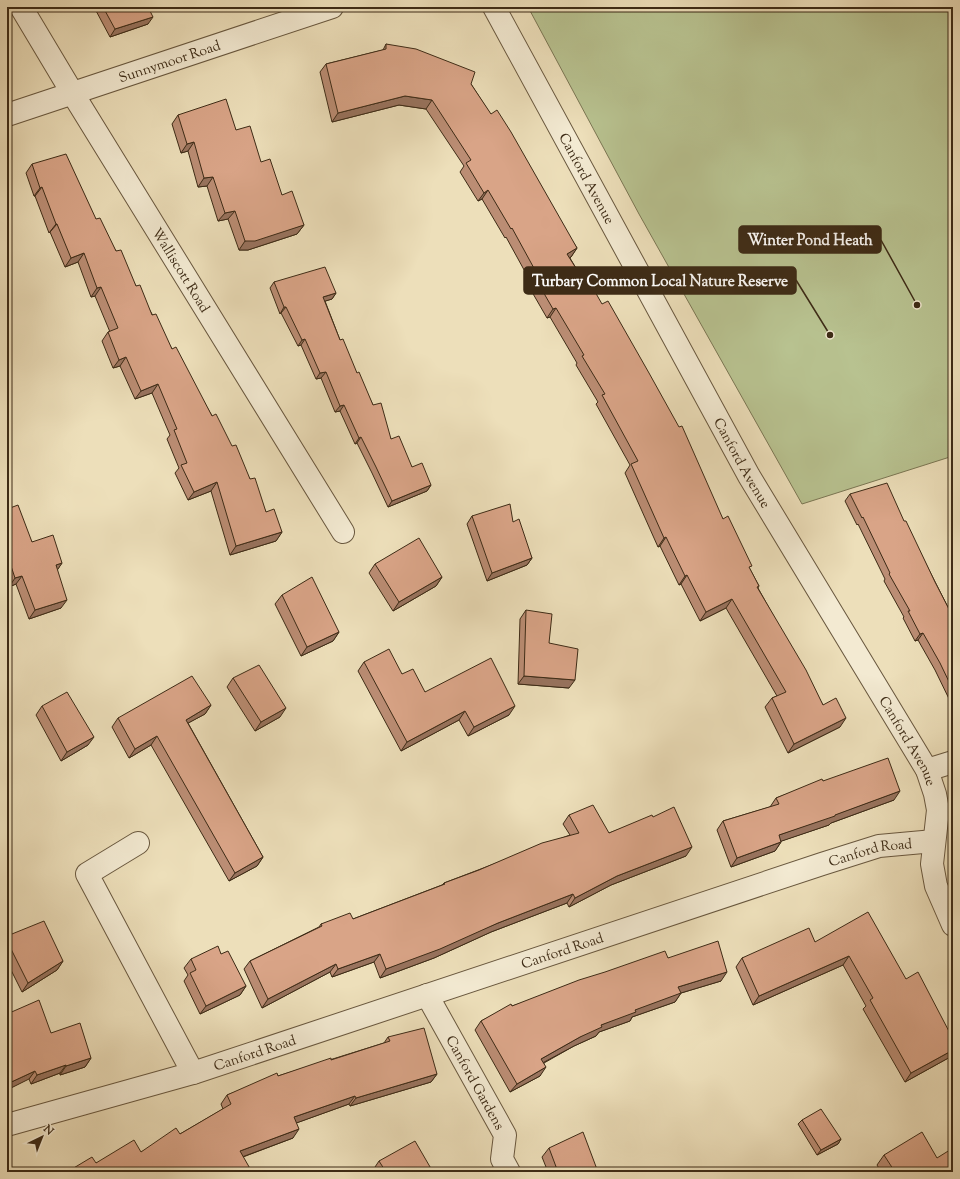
<svg xmlns="http://www.w3.org/2000/svg" width="960" height="1179" viewBox="0 0 960 1179" font-family="'Sorts Mill Goudy',serif">
<style>
.green{fill:#b8c290;stroke:#7a7653}
.lines{fill:none;stroke-linecap:round;stroke-linejoin:round}
.street-casing{stroke:#69583f;stroke-width:24}
.street{stroke:#f3ead2;stroke-width:22}
.wall{fill:#bb8d74;stroke:#3d2b16}
.shaded-wall{fill:#98735e;stroke:#3d2b16}
.building{fill:#d9a487;stroke:#3d2b16}
.labels{text-anchor:middle;stroke-width:3.5;stroke-linejoin:round;paint-order:stroke}
.street-label{font-size:14px;fill:#3d2b16;stroke:#f3ead2}
.leader{fill:none;stroke:#3d2b16;stroke-width:1.5}
.callout-dot{fill:#3d2b16;stroke:#f3ead2;stroke-width:1.5}
.callout{fill:#3d2b16;stroke:#3d2b16;stroke-width:1.5}
.callout-label{font-size:15px;text-anchor:middle;font-weight:bold;fill:#fff}
</style>
<rect width="100%" height="100%" fill="#eddfba"/>
<filter id="stains"><feTurbulence type="fractalNoise" baseFrequency=".005" numOctaves="4"/><feColorMatrix values="0 0 0 0 .2 0 0 0 0 .09 0 0 0 0 .02 0 0 0 .5 -.17"/></filter>
<radialGradient id="worn" r=".72"><stop offset=".6" stop-color="#630" stop-opacity="0"/><stop offset="1" stop-color="#630" stop-opacity=".3"/></radialGradient>
<!-- green -->
<polygon class="green" points="528,7 953,7 953,456 802,504 639,214"/>
<g class="lines">
<!-- street casing -->
<g class="street-casing">
<g id="street">
<path id="s1" d="M21 7 73 94 343 532"/>
<path id="s2" d="M494 7 749 476 927 770 935 794 938 810 932 864 936 886 953 925"/>
<path id="s3" d="M7 115 332 7"/>
<polyline points="927,770 953,762"/>
<polyline points="138,843 87,874 193,1073"/>
<path id="s4" d="M427 995 505 1135 502 1159 509 1172"/>
<path id="s5" d="M7 1125 193 1073 822 864 879 846 934 841"/>
</g>
</g>
<!-- street -->
<use href="#street" class="street"/>
</g>
<!-- wall -->
<g class="wall">
<polygon points="94,7 148,7 148,24 110,37"/>
<polygon points="386,44 471,84 577,248 571,257 570,258 723,519 759,586 758,588 823,705 840,727 788,753 765,707 772,698 777,696 726,608 700,621 681,584 679,585 660,546 658,547 625,473 630,465 596,404 598,402 576,365 577,363 550,317 547,318 532,292 534,288 506,237 505,238 482,199 478,201 460,172 464,166 426,109 399,105 332,122 320,72 326,64 383,50"/>
<polygon points="178,115 236,130 261,162 282,195 304,225 297,234 248,250 239,250 228,219 218,221 207,186 198,187 188,151 181,153 172,124"/>
<polygon points="32,164 96,219 116,251 172,349 250,479 266,512 282,532 276,541 230,555 211,491 188,500 175,473 179,468 167,439 170,435 152,393 135,399 120,366 113,368 102,341 108,332 110,332 95,296 91,297 78,262 65,267 50,232 49,233 35,196 34,196 26,173"/>
<polygon points="274,282 336,293 332,299 325,301 340,340 373,405 391,439 412,467 431,485 427,491 388,507 372,473 357,443 355,444 340,411 335,412 321,378 316,379 301,345 298,346 281,313 280,314 270,288"/>
<polygon points="850,494 904,521 953,617 953,707 935,670 918,640 915,641 903,618 904,617 884,581 885,579 858,524 857,525 845,501"/>
<polygon points="7,498 10,508 32,542 62,563 57,570 61,608 29,619 16,584 9,587 7,580"/>
<polygon points="472,516 513,522 532,558 527,565 487,581 467,524"/>
<polygon points="375,564 442,577 436,586 393,611 369,573"/>
<polygon points="282,595 339,632 333,641 301,656 275,604"/>
<polygon points="526,610 549,643 569,688 518,684 520,619"/>
<polygon points="364,662 402,674 425,692 509,715 468,736 459,720 401,751 358,671"/>
<polygon points="233,678 280,717 255,731 227,687"/>
<polygon points="211,705 205,714 188,723 263,857 257,866 229,881 151,745 129,758 112,727 118,718"/>
<polygon points="42,706 88,745 61,761 36,715"/>
<polygon points="823,781 894,800 831,823 829,825 781,841 781,842 775,851 731,867 717,830 723,821 770,807 776,798"/>
<polygon points="569,815 609,833 653,817 686,856 611,885 569,907 567,903 491,932 434,958 380,978 374,962 332,977 330,972 262,1008 244,969 250,961 319,927 321,924 353,919 442,885 444,883 570,835 563,824"/>
<polygon points="7,936 63,961 57,970 22,992 7,962"/>
<polygon points="815,942 906,979 953,1039 953,1055 952,1056 905,1082 863,1009 866,1006 843,965 753,1005 736,967 742,958"/>
<polygon points="221,954 246,986 240,995 200,1014 184,981 188,975 184,968 191,959"/>
<polygon points="668,958 721,981 681,993 675,1002 632,1017 630,1021 599,1032 596,1036 574,1046 544,1063 540,1076 510,1092 475,1030 481,1021 512,1006"/>
<polygon points="51,1033 91,1058 85,1067 60,1075 60,1073 31,1084 29,1079"/>
<polygon points="388,1037 437,1074 431,1082 350,1106 349,1104 296,1123 293,1138 243,1157 96,1163 141,1152 180,1134 223,1109 221,1104 227,1095 278,1076 384,1043"/>
<polygon points="802,1120 841,1139 838,1144 817,1155 798,1124"/>
<polygon points="549,1148 598,1172 548,1172 542,1157"/>
<polygon points="884,1155 937,1158 953,1172 881,1172 877,1165"/>
<polygon points="379,1161 433,1172 374,1172 373,1170"/>
</g>
<!-- shaded-wall -->
<g class="shaded-wall">
<polygon points="153,17 148,24 110,37 115,29"/>
<polygon points="405,96 432,100 426,109 399,105 332,122 338,113"/>
<polygon points="194,142 188,151 181,153 187,144"/>
<polygon points="213,177 207,186 198,187 204,178"/>
<polygon points="42,187 35,196 34,196 40,188"/>
<polygon points="488,190 482,199 478,201 484,193"/>
<polygon points="235,211 228,219 218,221 225,213"/>
<polygon points="56,224 57,224 50,232 49,233"/>
<polygon points="304,225 297,234 248,250 239,250 245,241"/>
<polygon points="577,248 571,257 561,262 567,254"/>
<polygon points="84,253 78,262 65,267 71,258"/>
<polygon points="101,287 95,296 91,297 97,288"/>
<polygon points="336,293 332,299 319,303 323,297"/>
<polygon points="284,307 286,307 281,313 280,314"/>
<polygon points="556,308 550,317 547,318 553,309"/>
<polygon points="305,339 301,345 298,346 302,340"/>
<polygon points="126,357 120,366 113,368 119,360"/>
<polygon points="326,372 321,378 316,379 320,373"/>
<polygon points="158,384 152,393 135,399 141,391"/>
<polygon points="344,405 340,411 335,412 340,406"/>
<polygon points="361,437 357,443 355,444 359,438"/>
<polygon points="217,482 211,491 188,500 194,492"/>
<polygon points="431,485 427,491 388,507 392,501"/>
<polygon points="282,532 276,541 230,555 236,546"/>
<polygon points="666,537 660,546 658,547 664,538"/>
<polygon points="532,558 527,565 487,581 492,573"/>
<polygon points="62,563 56,572 56,565"/>
<polygon points="687,575 681,584 679,585 685,576"/>
<polygon points="22,576 16,584 9,587 15,578"/>
<polygon points="442,577 436,586 393,611 399,602"/>
<polygon points="732,599 726,608 700,621 706,612"/>
<polygon points="67,600 61,608 29,619 35,610"/>
<polygon points="339,632 333,641 301,656 307,647"/>
<polygon points="923,633 918,640 915,641 920,634"/>
<polygon points="524,676 575,680 569,688 518,684"/>
<polygon points="211,705 205,714 179,728 186,720"/>
<polygon points="515,706 509,715 468,736 474,727"/>
<polygon points="286,708 280,717 255,731 261,722"/>
<polygon points="465,711 459,720 401,751 407,742"/>
<polygon points="846,718 840,727 788,753 794,744"/>
<polygon points="157,736 151,745 129,758 135,749"/>
<polygon points="94,737 88,745 61,761 67,752"/>
<polygon points="900,791 894,800 831,823 829,825 773,844 779,835"/>
<polygon points="781,842 775,851 731,867 737,858"/>
<polygon points="692,847 686,856 611,885 569,907 575,898 617,876"/>
<polygon points="263,857 257,866 229,881 235,873"/>
<polygon points="573,894 567,903 491,932 434,958 380,978 386,969 498,923"/>
<polygon points="380,954 374,962 332,977 338,969"/>
<polygon points="849,956 843,965 753,1005 759,996"/>
<polygon points="63,961 57,970 22,992 28,983"/>
<polygon points="336,964 330,972 262,1008 268,999"/>
<polygon points="727,972 721,981 681,993 675,1002 632,1017 630,1021 599,1032 596,1036 574,1046 535,1067 541,1059 601,1025 635,1010 678,987"/>
<polygon points="246,986 240,995 200,1014 206,1006"/>
<polygon points="953,1050 953,1055 952,1056 905,1082 911,1073"/>
<polygon points="91,1058 85,1067 60,1075 66,1066"/>
<polygon points="66,1065 60,1073 31,1084 37,1075"/>
<polygon points="546,1067 540,1076 510,1092 517,1084"/>
<polygon points="35,1071 29,1079 7,1090 7,1084"/>
<polygon points="437,1074 431,1082 350,1106 356,1098"/>
<polygon points="355,1096 349,1104 288,1126 294,1117"/>
<polygon points="299,1129 293,1138 234,1160 240,1151"/>
<polygon points="841,1139 838,1144 817,1155 821,1150"/>
</g>
<!-- building -->
<g class="building">
<polygon points="103,7 148,7 153,17 115,29"/>
<polygon points="386,44 416,49 475,72 471,84 491,114 497,110 511,132 577,248 567,254 591,292 594,290 602,304 608,301 649,373 679,427 682,426 723,519 728,516 752,566 749,567 759,586 757,587 806,670 823,705 836,698 846,718 794,744 772,698 786,692 732,599 706,612 687,575 685,576 666,537 664,538 631,464 638,461 602,395 605,394 582,356 584,355 556,308 553,309 538,283 541,281 512,228 511,229 488,190 484,193 466,163 471,160 432,100 405,96 338,113 326,64 386,49"/>
<polygon points="226,99 236,130 250,126 261,162 270,159 282,195 292,191 304,225 255,241 245,241 235,211 225,213 213,177 204,178 194,142 187,144 178,115"/>
<polygon points="66,154 96,219 100,218 116,251 121,250 136,286 140,285 152,315 156,314 172,349 176,347 212,416 216,414 232,446 236,445 250,479 255,478 266,512 274,509 282,532 236,546 217,482 194,492 181,465 187,463 174,430 177,429 158,384 141,391 126,357 119,360 108,332 118,328 101,287 97,288 84,253 71,258 57,224 56,224 42,187 40,188 32,164"/>
<polygon points="325,267 336,293 323,297 340,340 343,339 357,373 359,372 373,405 381,403 391,439 399,436 412,467 422,463 431,485 392,501 376,467 361,437 359,438 344,405 340,406 326,372 320,373 305,339 302,340 286,307 284,307 274,282"/>
<polygon points="887,483 904,521 906,521 935,582 953,617 953,690 940,663 923,633 920,634 908,611 910,611 889,574 890,573 863,517 862,518 850,494"/>
<polygon points="7,498 10,508 18,505 32,542 53,535 62,563 56,565 67,600 35,610 22,576 15,578 7,554"/>
<polygon points="510,504 513,522 519,519 532,558 492,573 472,516"/>
<polygon points="419,538 442,577 399,602 375,564"/>
<polygon points="312,577 339,632 307,647 282,595"/>
<polygon points="526,610 552,614 549,643 578,649 575,680 524,676"/>
<polygon points="389,649 402,674 413,669 425,692 491,658 515,706 474,727 465,711 407,742 364,662"/>
<polygon points="259,665 286,708 261,722 233,678"/>
<polygon points="192,676 211,705 186,720 263,857 235,873 157,736 135,749 118,718"/>
<polygon points="67,692 94,737 67,752 42,706"/>
<polygon points="888,758 900,791 835,815 835,816 779,835 781,842 737,858 723,821 779,804 776,798 822,779 823,781"/>
<polygon points="593,805 609,833 652,815 653,817 674,807 692,847 617,876 575,898 573,894 498,923 440,949 386,969 380,954 338,969 336,964 268,999 250,961 322,926 321,924 350,913 353,919 445,884 444,883 479,870 542,843 579,833 569,815"/>
<polygon points="7,902 10,908 7,909"/>
<polygon points="868,912 906,979 918,972 953,1039 953,1050 911,1073 870,1000 873,998 849,956 759,996 742,958 809,928 815,942"/>
<polygon points="44,921 63,961 28,983 7,941 7,936"/>
<polygon points="718,941 727,972 678,987 681,993 635,1010 636,1012 601,1025 602,1027 580,1037 541,1059 546,1067 517,1084 481,1021 511,1004 512,1006 579,980 605,972 665,951 668,958"/>
<polygon points="218,946 221,954 228,951 246,986 206,1006 190,973 196,970 191,959"/>
<polygon points="39,1000 51,1033 80,1023 91,1058 66,1066 66,1065 37,1075 35,1071 7,1084 7,1014"/>
<polygon points="424,1028 437,1074 356,1098 355,1096 294,1117 299,1129 240,1151 252,1172 67,1172 92,1157 96,1163 134,1140 141,1152 176,1128 180,1134 231,1104 227,1095 277,1073 278,1076 331,1058 331,1060 390,1041 388,1037"/>
<polygon points="821,1109 841,1139 821,1150 802,1120"/>
<polygon points="583,1132 598,1172 558,1172 549,1148"/>
<polygon points="922,1132 937,1158 953,1148 953,1172 895,1172 884,1155"/>
<polygon points="415,1141 433,1172 386,1172 379,1161"/>
<polygon points="48,1168 50,1172 40,1172"/>
</g>
<g class="labels">
<!-- street labels -->
<g class="street-label">
<text dy="5" stroke="none"><textPath href="#s3" startOffset="171">Sunnymoor Road</textPath></text>
<text dy="5" stroke="none"><textPath href="#s2" startOffset="195">Canford Avenue</textPath></text>
<text dy="5" stroke="none"><textPath href="#s1" startOffset="308">Walliscott Road</textPath></text>
<text dy="5" stroke="none"><textPath href="#s2" startOffset="519">Canford Avenue</textPath></text>
<text dy="5" stroke="none"><textPath href="#s2" startOffset="843">Canford Avenue</textPath></text>
<text dy="5" stroke="none"><textPath href="#s5" startOffset="906">Canford Road</textPath></text>
<text dy="5" stroke="none"><textPath href="#s5" startOffset="582">Canford Road</textPath></text>
<text dy="5" stroke="none"><textPath href="#s5" startOffset="258">Canford Road</textPath></text>
<text dy="5" stroke="none"><textPath href="#s4" startOffset="100">Canford Gardens</textPath></text>
</g>
</g>
<!-- callouts -->
<path class="leader" d="M917 305L881 240M830 335L796 280"/>
<g class="callout-dot">
<circle cx="917" cy="305" r="4"/>
<circle cx="830" cy="335" r="4"/>
</g>
<g class="callout">
<rect x="739" y="226" width="142" height="27" rx="4"/>
<rect x="524" y="267" width="272" height="27" rx="4"/>
</g>
<g class="callout-label">
<text x="810" y="245">Winter Pond Heath</text>
<text x="660" y="286">Turbary Common Local Nature Reserve</text>
</g>
<!-- margin -->
<rect width="960" height="1179" fill="none" stroke="#eddfba" stroke-width="24"/>
<rect x="8" y="8" width="944" height="1163" fill="none" stroke="#3d2b16" stroke-width="2"/>
<rect x="12" y="12" width="936" height="1155" fill="none" stroke="#3d2b16"/>
<!-- north arrow -->
<g transform="translate(42 1137) rotate(43)" stroke="#f3ead2" stroke-width="3" paint-order="stroke">
<path d="M0-3L7 15L0 10L-7 15Z" fill="#3d2b16"/>
<text y="-6" font-size="11" font-weight="bold" text-anchor="middle" fill="#3d2b16">N</text>
</g>
<rect width="100%" height="100%" filter="url(#stains)"/>
<rect width="100%" height="100%" fill="url(#worn)"/>
</svg>
